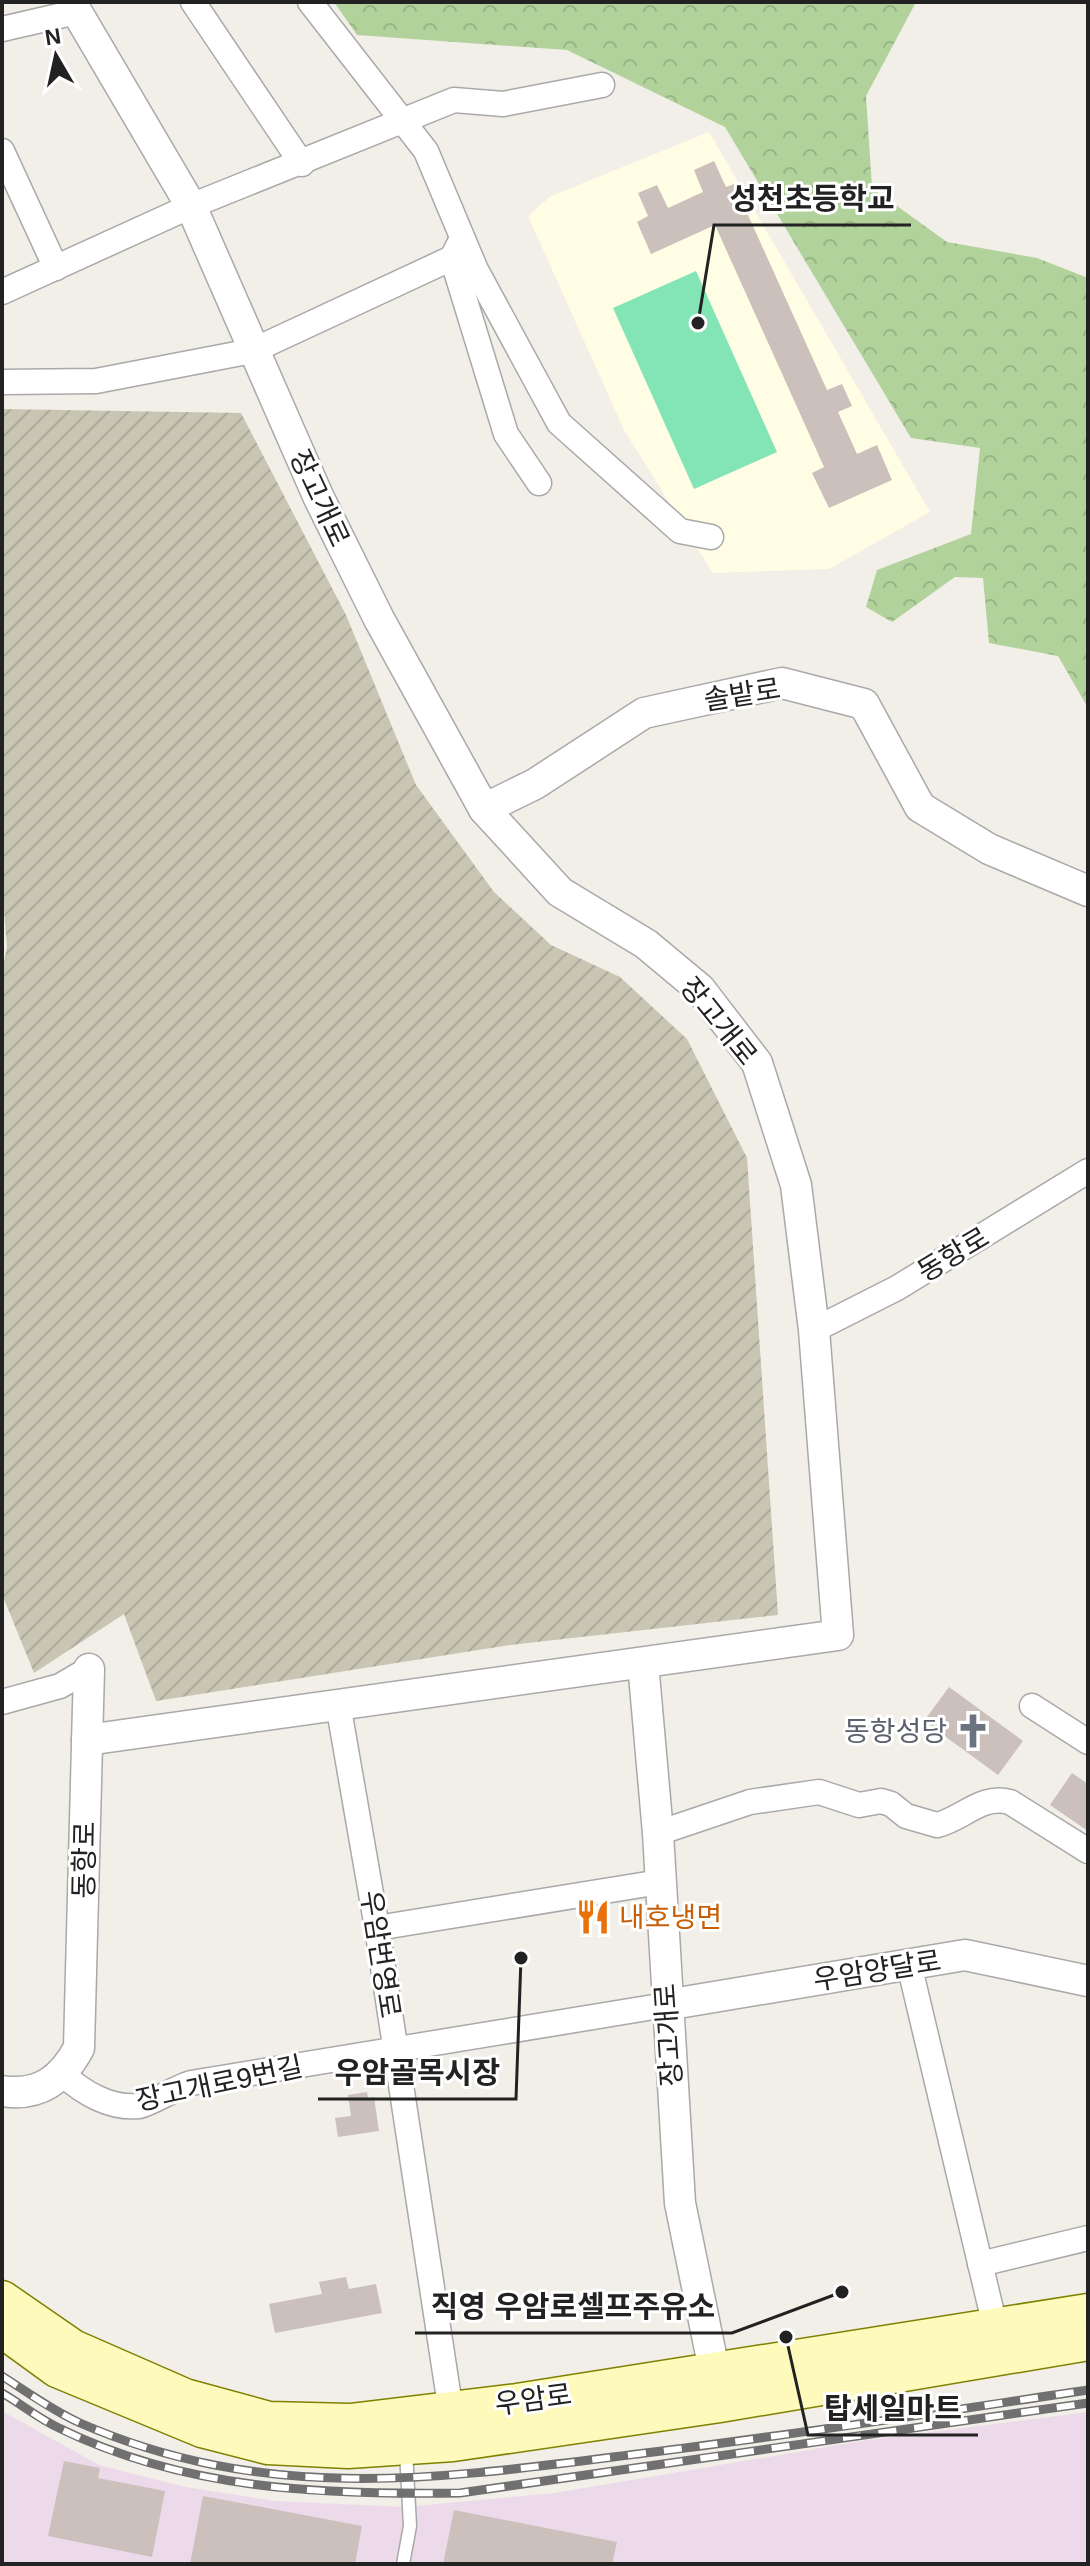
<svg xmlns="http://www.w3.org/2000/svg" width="1090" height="2566" viewBox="0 0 1090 2566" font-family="Helvetica,'Noto Sans KR',sans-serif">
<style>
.industrial{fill:#ecdaea}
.education{fill:#fffde4}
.construction{fill:url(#construction-furrows)}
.forest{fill:url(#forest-crowns)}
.pitch{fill:#83e4b6}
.building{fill:#cbc0bb}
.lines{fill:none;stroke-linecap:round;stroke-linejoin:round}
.service-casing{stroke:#a9a9a9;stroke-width:15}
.minor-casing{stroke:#a9a9a9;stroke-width:27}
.tertiary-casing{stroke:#a9a9a9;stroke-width:33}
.secondary-casing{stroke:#7f8100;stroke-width:39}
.service{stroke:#fff;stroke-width:12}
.minor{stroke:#fff;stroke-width:24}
.tertiary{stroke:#fff;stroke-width:30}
.secondary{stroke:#fdfabc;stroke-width:36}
.rail-casing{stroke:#707070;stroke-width:9}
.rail{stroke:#fff;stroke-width:6;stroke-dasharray:18;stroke-linecap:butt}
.labels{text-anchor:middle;stroke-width:6;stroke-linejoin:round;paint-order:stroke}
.street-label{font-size:28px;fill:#222;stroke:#fff}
.worship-label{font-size:28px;fill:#5b616d;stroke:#fff;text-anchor:end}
.food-label{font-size:28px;fill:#c56008;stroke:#fff;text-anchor:start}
.leader{fill:none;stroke:#222;stroke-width:3}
.callout-dot{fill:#222;stroke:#fff;stroke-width:3}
.callout-label{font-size:30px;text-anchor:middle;font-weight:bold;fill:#222;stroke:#fff;stroke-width:6;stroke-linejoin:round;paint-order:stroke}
</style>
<defs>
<pattern id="construction-furrows" width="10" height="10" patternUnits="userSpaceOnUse" patternTransform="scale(2)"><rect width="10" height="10" fill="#c8c6b3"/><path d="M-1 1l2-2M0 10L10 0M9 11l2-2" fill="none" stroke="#acaa9a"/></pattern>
<pattern id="forest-crowns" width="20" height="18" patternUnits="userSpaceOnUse" patternTransform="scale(2)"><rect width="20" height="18" fill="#b1d39b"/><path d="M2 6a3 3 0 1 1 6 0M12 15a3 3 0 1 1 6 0" fill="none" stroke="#98b585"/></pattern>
</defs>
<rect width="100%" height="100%" fill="#f2eee8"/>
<!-- industrial -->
<polygon class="industrial" points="2,2411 99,2465 185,2487 275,2501 405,2507 555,2493 868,2440 1088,2412 1088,2564 2,2564"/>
<!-- education -->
<polygon class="education" points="709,132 930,512 829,569 713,573 624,430 528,216 551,196"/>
<!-- construction -->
<polygon class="construction" points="2,409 241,413 346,615 416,785 494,892 551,945 620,977 687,1039 747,1158 778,1615 510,1645 156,1701 124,1614 34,1673 2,1594 2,972 7,947 2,887"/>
<!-- forest -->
<polygon class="forest" points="334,2 916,2 866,96 872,188 947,242 1037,258 1088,278 1088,708 1058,656 989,643 983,578 955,577 892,622 866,607 877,570 971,534 980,448 911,438 725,127 567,50 357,35"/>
<!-- pitch -->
<polygon class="pitch" points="696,271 777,452 694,489 613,308"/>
<!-- building -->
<g class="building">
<polygon points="714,161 726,187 734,184 827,390 842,384 852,406 838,412 857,454 877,445 892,480 829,508 812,473 824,467 715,225 651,254 637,222 648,216 638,193 657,185 668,208 703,192 694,170"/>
<polygon points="949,1687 1023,1741 998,1775 924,1721"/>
<polygon points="1072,1773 1088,1784 1088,1831 1050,1805"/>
<polygon points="367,2092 368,2098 374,2097 379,2131 338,2137 335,2118 351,2116 348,2095"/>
<polygon points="346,2277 349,2289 376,2284 382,2313 275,2333 269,2304 322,2294 319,2282"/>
<polygon points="64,2461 100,2468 98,2478 165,2491 152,2557 48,2536"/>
<polygon points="203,2496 362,2526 355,2564 190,2564"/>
<polygon points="454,2510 617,2542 612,2564 443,2564"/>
</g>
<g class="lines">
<!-- service casing -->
<g class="service-casing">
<polyline id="service" points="403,2564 410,2526 406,2451"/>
</g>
<!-- minor casing -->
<g class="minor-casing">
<g id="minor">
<polyline points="193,2 302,164"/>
<polyline points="310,2 426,151 476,270 559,423 680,531 711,537"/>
<polyline points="2,29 76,12"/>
<polyline points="2,151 56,268"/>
<polyline points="459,244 452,258 506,434 539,483"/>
<polyline points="2,292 191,206 454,100 503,104 602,85"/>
<polyline points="2,382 96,381 252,351 452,258"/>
<polyline points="814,1330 897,1288 1088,1171"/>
<polyline points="2,1702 60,1686 89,1669"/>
<polyline points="338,1704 377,1928 453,2425"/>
<polyline points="1032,1706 1088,1742"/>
<path d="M658 1833 750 1802 819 1792 859 1805 881 1801 891 1804 906 1816 937 1825C963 1819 981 1794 1010 1802L1088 1851"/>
<polyline points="377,1928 660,1882"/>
<polyline points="909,1964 995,2326"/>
<path d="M64 2075C83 2093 111 2109 139 2106 148 2105 177 2087 191 2083L666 2005"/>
<polyline points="980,2264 1088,2238"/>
</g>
</g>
<!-- tertiary casing -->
<g class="tertiary-casing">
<g id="tertiary">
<polyline points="71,2 191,206 318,496 379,619 484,809 560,892 646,944 700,989 757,1063 796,1185 814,1330 838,1635 87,1740"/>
<polyline points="484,809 535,784 644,713 782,683 864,704 920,807 989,849 1088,891"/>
<polyline points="643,1663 658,1833 680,2203 719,2394"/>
<polyline points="666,2005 965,1955 1088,1981"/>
<path d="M2 2091C40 2097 62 2079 79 2048L89 1669"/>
</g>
</g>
<!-- secondary casing -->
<g class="secondary-casing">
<g id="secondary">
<polyline points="2,2299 73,2348 185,2397 269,2420 350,2422 517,2402 1088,2312"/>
<polyline points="2,2329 57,2369 202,2429 268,2446 348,2450 453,2443 720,2404 1088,2342"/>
</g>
</g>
<!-- service -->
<use href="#service" class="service"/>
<!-- minor -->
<use href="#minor" class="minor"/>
<!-- tertiary -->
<use href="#tertiary" class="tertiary"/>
<!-- secondary -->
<use href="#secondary" class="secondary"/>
<!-- rail casing -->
<g class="rail-casing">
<g id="rail">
<path d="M2 2376C27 2392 53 2411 80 2423 271 2506 446 2478 645 2453 793 2435 940 2412 1088 2390"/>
<path d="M2 2393C21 2404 39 2419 59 2428 185 2490 322 2495 460 2493L1088 2403"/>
</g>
</g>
<!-- rail -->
<use href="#rail" class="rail"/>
</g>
<!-- icons -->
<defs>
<g id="church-bare" transform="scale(2.76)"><path d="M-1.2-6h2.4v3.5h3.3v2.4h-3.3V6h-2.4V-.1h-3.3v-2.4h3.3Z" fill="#6b7280" stroke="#fff" stroke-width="2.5" paint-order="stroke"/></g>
<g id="restaurant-bare" transform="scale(2.76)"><path d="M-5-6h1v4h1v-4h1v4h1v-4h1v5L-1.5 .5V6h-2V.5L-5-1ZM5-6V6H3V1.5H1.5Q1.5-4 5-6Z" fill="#e8710a" stroke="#fff" stroke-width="2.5" paint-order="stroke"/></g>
</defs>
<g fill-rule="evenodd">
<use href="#church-bare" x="973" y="1731"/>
<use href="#restaurant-bare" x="593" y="1917"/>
</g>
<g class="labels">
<!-- street labels -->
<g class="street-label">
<text transform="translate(320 498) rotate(65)" y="10">장고개로</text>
<text transform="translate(742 694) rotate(-9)" y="10">솔밭로</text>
<text transform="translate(719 1021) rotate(51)" y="10">장고개로</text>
<text transform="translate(953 1254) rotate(-31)" y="10">동항로</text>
<text transform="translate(84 1860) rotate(-89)" y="10">동항로</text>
<text transform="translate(381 1954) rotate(81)" y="10">우암번영로</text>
<text transform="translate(877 1970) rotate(-9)" y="10">우암양달로</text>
<text transform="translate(668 2035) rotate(-94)" y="10">장고개로</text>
<text transform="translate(219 2083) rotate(-12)" y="10">장고개로9번길</text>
<text transform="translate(533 2399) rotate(-8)" y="10">우암로</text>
</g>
<!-- worship labels -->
<g class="worship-label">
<text x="947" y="1741">동항성당</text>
</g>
<!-- food labels -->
<g class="food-label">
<text x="619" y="1927">내호냉면</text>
</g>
</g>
<!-- callouts -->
<path class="leader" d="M698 323L714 225H911M521 1958L516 2099H318M842 2292L732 2333H415M786 2337L808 2435H978"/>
<g class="callout-dot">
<circle cx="698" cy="323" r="8"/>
<circle cx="521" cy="1958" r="8"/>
<circle cx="842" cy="2292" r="8"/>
<circle cx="786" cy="2337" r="8"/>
</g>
<g class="callout-label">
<text x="812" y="209">성천초등학교</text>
<text x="417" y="2083">우암골목시장</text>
<text x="573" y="2317">직영 우암로셀프주유소</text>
<text x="893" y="2419">탑세일마트</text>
</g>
<!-- border -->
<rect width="1090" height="2566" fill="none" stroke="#222222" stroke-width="8"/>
<!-- north arrow -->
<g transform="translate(56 56) rotate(351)" stroke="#ffffff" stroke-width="6" paint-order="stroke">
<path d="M0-6L14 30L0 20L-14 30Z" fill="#222222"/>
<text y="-12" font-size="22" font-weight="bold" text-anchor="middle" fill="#222222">N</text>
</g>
</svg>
